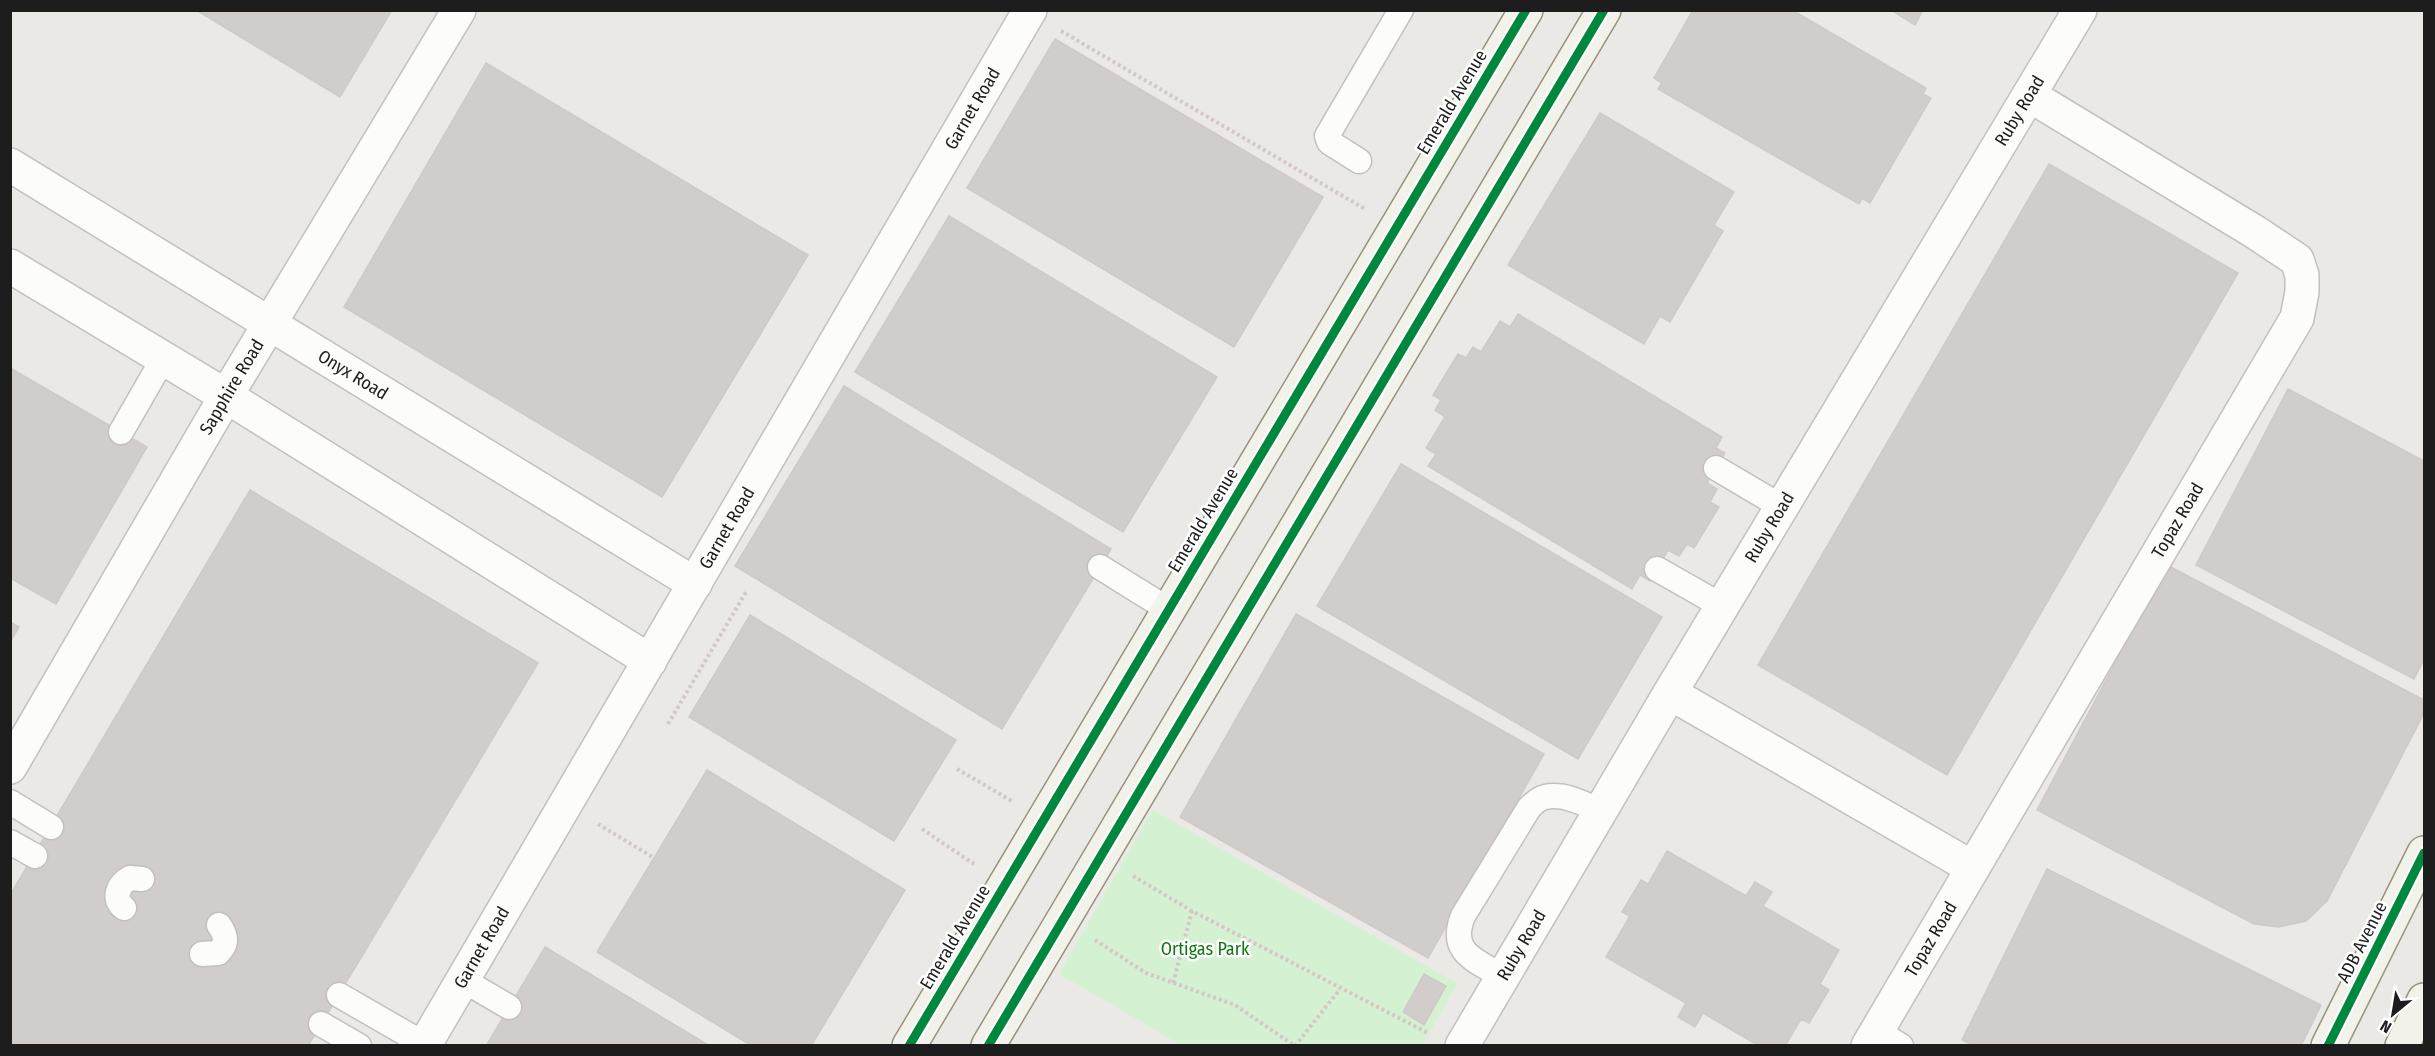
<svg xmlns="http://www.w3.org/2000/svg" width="2435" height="1056" viewBox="0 0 2435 1056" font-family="'Fira Sans Condensed',sans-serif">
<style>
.park{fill:#d4f1d2}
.building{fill:#d0cdcb;stroke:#cecac7;stroke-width:1.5}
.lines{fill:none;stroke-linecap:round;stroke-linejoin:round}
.lane-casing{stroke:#c2c1c0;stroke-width:27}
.street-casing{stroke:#c2c1c0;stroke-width:36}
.secondary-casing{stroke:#94947e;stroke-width:36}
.path{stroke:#d5c7c6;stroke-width:4;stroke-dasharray:3 3;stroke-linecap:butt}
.lane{stroke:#fcfcfb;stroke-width:24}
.street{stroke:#fcfcfb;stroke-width:33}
.secondary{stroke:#f3f2ea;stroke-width:33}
.cycleway-casing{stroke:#fff;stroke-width:13}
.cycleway{stroke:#00873e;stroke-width:9}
.labels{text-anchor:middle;stroke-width:5;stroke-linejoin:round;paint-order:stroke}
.street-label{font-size:18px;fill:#1d1d1d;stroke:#fff}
.park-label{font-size:18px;fill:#0f770f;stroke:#fff}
</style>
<rect width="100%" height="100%" fill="#ebe9e6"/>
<!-- park -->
<polygon class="park" points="1153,810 1458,984 1422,1045 1183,1046 1059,974"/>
<!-- building -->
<g class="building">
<polygon points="196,10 392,10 340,97"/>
<polygon points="1693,10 1792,10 1926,88 1923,94 1931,98 1870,203 1862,198 1859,204 1658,89 1662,83 1654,78"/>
<polygon points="1891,10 1923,10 1915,25"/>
<polygon points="1055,39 1323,197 1234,347 967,188"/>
<polygon points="486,63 808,255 662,497 344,307"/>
<polygon points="1600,113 1734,192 1714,225 1723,231 1670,322 1660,316 1644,344 1508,265"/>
<polygon points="2049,164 2238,273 1947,775 1758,665"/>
<polygon points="949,216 1217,377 1123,532 855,372"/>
<polygon points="1518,314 1722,437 1716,448 1725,453 1707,483 1717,489 1710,502 1719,507 1694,548 1687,544 1679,556 1668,550 1650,581 1640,575 1632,589 1428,466 1436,454 1426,448 1445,417 1435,410 1441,400 1433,395 1458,354 1466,358 1473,347 1481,352 1500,321 1510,327"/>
<polygon points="10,368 147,447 56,604 10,578"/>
<polygon points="844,386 1111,549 1002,729 735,566"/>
<polygon points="2288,389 2424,461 2424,659 2414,679 2196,565"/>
<polygon points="1401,464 1662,617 1578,759 1317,606"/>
<polygon points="250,490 538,663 308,1046 10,1046 10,895"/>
<polygon points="2167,565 2424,700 2424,713 2327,901 2306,921 2279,927 2254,924 2037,810"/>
<polygon points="1296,614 1544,754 1428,958 1180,817"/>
<polygon points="750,615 956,740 894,841 689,717"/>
<polygon points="10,622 19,627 10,642"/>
<polygon points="707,770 905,890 811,1046 752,1046 597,952"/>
<polygon points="1667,851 1746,896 1755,882 1772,892 1763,906 1839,950 1820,984 1829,990 1809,1023 1801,1019 1785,1046 1759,1046 1703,1013 1695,1027 1678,1017 1686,1003 1606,957 1630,916 1622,912 1641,880 1648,884"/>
<polygon points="2047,869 2321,1005 2301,1046 1974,1046 1962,1040"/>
<polygon points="545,947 710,1046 486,1046"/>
<polygon points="1424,974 1446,986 1424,1025 1403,1012"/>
</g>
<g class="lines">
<!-- lane casing -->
<g class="lane-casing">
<g id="lane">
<polyline points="1359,161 1329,142 1327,136 1401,10"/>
<polyline points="121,432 163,359"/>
<polyline points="1716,468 1782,507"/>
<polyline points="1100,567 1169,610"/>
<polyline points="1657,569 1722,606"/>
<polyline points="10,802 51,827"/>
<polyline points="10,842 35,856"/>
<path d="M124 908C112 899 118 884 130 878L142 879"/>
<path d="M202 954 218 953C228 944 226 935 219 925"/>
<path d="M1503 977C1476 960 1448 953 1463 916L1529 808C1533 804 1539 798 1545 797 1564 793 1583 803 1600 811"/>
<polyline points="463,980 509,1007"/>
<polyline points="339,995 424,1044"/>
<polyline points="321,1024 359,1046"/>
<polyline points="1877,1031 1901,1046"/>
</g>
</g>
<!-- street casing -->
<g class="street-casing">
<g id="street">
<path id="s1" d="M10 165 695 584"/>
<polyline points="10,266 226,396 650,661"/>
<polyline points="1670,693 1973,868"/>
<path id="s2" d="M10 767 226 396 459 10"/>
<path id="s3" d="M424 1046 1030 10"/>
<path id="s4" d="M1462 1046 1670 693 2080 10"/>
<path id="s5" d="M1868 1046 2297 318 2302 292V275L2297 260 2255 232 2029 95"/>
</g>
</g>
<!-- secondary casing -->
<g class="secondary-casing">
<g id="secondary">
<polyline points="909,1046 1526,10"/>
<polyline points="988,1046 1604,10"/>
<polyline points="2328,1046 2424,853"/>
<polyline points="2402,1046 2424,1000"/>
</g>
</g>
<!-- path -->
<g class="path">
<polyline points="1061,31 1365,209"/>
<polyline points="668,724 746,592"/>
<polyline points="957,769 1012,801"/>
<polyline points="598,824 654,858"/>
<polyline points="922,829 974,864"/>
<polyline points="1133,876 1192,911 1428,1033"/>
<polyline points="1095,940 1146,973 1235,1005 1295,1046"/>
<polyline points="1173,983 1192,911"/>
<polyline points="1295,1046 1340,989"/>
</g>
<!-- lane -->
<use href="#lane" class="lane"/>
<!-- street -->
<use href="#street" class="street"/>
<!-- secondary -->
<use href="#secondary" class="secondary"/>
<!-- cycleway casing -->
<g class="cycleway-casing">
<g id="cycleway">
<polyline points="909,1046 1526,10"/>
<polyline points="988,1046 1604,10"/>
<polyline points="2328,1046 2424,853"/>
</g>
</g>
<!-- cycleway -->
<use href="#cycleway" class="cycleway"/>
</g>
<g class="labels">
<!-- street labels -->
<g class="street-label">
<text transform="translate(1452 102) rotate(-59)" y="6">Emerald Avenue</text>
<text dy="6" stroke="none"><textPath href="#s3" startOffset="1086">Garnet Road</textPath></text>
<text dy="6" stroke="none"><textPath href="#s4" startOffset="1089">Ruby Road</textPath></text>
<text dy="6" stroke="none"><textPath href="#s1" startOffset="402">Onyx Road</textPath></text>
<text dy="6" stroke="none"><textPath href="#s2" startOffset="440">Sapphire Road</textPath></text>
<text transform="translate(1203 520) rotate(-59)" y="6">Emerald Avenue</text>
<text dy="6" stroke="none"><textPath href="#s5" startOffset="610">Topaz Road</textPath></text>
<text dy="6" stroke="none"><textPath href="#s4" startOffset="603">Ruby Road</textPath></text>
<text dy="6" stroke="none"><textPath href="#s3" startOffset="600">Garnet Road</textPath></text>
<text transform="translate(955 937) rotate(-59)" y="6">Emerald Avenue</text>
<text dy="6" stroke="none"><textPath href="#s5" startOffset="124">Topaz Road</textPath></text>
<text transform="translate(2362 942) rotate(-63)" y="6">ADB Avenue</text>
<text dy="6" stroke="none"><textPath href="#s4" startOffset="117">Ruby Road</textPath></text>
<text dy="6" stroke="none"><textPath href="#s3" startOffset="114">Garnet Road</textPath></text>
</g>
<!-- park labels -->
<g class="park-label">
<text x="1205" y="955">Ortigas Park</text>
</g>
</g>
<!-- border -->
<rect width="2435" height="1056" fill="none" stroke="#1d1d1d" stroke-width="24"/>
<!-- north arrow -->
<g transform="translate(2393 1014) rotate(210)" stroke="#ffffff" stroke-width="4.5" paint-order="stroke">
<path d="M0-4.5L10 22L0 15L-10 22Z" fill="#1d1d1d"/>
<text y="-9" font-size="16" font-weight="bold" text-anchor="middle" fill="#1d1d1d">N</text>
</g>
</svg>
